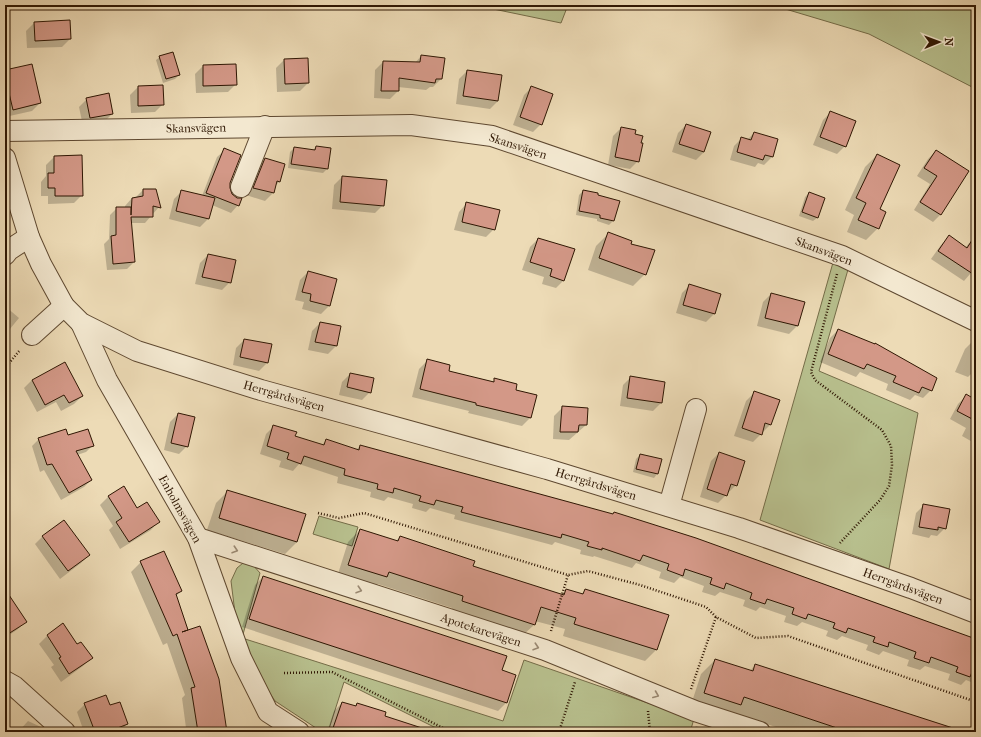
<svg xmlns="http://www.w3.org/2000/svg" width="981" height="737" viewBox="0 0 981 737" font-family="'IM FELL French Canon',serif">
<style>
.green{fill:#b8c08e;stroke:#746c48}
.shadow{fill:#0003}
.building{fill:#d39887;stroke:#2f1703}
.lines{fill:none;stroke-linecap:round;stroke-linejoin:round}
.minor-casing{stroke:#5e4830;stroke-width:22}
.path{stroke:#2f1703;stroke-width:2.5;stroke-dasharray:1 2;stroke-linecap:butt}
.minor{stroke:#f3e8d0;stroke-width:20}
.oneway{stroke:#9b8a74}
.labels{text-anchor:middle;stroke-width:4;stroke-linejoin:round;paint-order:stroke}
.street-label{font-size:12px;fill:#2f1703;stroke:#f3e8d0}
</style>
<rect width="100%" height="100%" fill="#eddbb6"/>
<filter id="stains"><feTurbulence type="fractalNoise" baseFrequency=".005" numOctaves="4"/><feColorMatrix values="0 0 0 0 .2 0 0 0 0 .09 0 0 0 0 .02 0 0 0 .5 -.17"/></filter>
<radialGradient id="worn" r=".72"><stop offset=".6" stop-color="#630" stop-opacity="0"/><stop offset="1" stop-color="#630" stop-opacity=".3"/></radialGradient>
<!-- green -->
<g class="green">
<polygon points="474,5 568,5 561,23"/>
<polygon points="772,5 976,5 976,89 869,34"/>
<polygon points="834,259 849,266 819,371 918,413 889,569 760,520"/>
<polygon points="319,516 358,527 352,546 313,534"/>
<polygon points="243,563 253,565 260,573 242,638 503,721 524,660 694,719 690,732 444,732 344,682 328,732 322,732 275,701 259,677 241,638 235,613 231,581 237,568"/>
</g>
<!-- shadow -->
<g class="shadow">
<polygon points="34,23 70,39 62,47 27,48 26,31"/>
<polygon points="421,56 441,79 433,87 430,87 426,90 398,87 398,91 390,99 374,98 375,70 383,62 415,63"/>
<polygon points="160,57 179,75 175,79 163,83 156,60"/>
<polygon points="284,60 308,83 300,91 277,92 276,68"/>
<polygon points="203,66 236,84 228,92 196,93 195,74"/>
<polygon points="5,71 40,103 32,111 5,117"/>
<polygon points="467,71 498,101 490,109 456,104 459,79"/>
<polygon points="138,87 162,87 163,104 155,112 131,113 130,95"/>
<polygon points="532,87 541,124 533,132 513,125 524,95"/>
<polygon points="87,99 112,114 104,122 83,126 79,107"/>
<polygon points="831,112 845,146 837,154 813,145 823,120"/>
<polygon points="686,125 710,133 704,152 696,160 672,152 678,133"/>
<polygon points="621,128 634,135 638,161 630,169 608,165 613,136"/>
<polygon points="754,133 777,140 772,157 764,165 758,163 755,167 730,160 734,146 742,138 747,140"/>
<polygon points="316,147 330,149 327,169 323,173 288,168 290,152 294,148 312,151"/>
<polygon points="225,150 229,183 229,188 238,205 231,213 212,205 208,219 200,227 169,219 174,199 182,191 202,196 217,157"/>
<polygon points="936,151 940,215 933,222 914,210 930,184 917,176 928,159"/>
<polygon points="877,155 878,228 866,240 847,232 854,215 845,210 865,167"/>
<polygon points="54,157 82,195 74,203 48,204 48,196 41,196 41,182 46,176 46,165"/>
<polygon points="265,159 279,182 275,186 273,193 265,201 246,195 257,167"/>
<polygon points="342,177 383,205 375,213 332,209 334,185"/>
<polygon points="143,190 155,190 159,207 145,223 131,223 134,262 127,269 107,270 104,244 109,239 110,215 117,208 125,208 125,206 132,198 135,198"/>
<polygon points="583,191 618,202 613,221 609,225 597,221 597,219 576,215 579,195"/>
<polygon points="809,193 817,218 813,221 799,216 805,197"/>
<polygon points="467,203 494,229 486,237 454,230 459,212"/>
<polygon points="608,234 630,245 645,274 633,286 588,270 596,246"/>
<polygon points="976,235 976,267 964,281 931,259 941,245 949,237 965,248"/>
<polygon points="538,239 564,280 556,288 542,284 544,277 522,270 530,247"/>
<polygon points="208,255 230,282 222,290 195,284 200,263"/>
<polygon points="308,272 336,280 329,306 321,314 302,309 304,302 295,300 300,280"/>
<polygon points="690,285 719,294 714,314 706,322 676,313 682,293"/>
<polygon points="771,294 804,303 797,326 789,334 757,326 763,302"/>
<polygon points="5,306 19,318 5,335"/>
<polygon points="320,323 340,327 336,346 328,354 308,350 312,331"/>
<polygon points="838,330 931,390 923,398 915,395 910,400 886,390 888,384 860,372 856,377 820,362 830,338"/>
<polygon points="244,340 267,363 259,371 233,365 236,348"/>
<polygon points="973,341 976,342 976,369 968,377 955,372 965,349"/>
<polygon points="427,361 448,372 492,383 495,380 515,390 535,396 530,418 522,426 468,413 469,411 412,397 419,369"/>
<polygon points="65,363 82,396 74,404 61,411 56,402 37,412 24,388 32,380"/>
<polygon points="350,374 370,392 362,400 339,395 342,382"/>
<polygon points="631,377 664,382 661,403 653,411 620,406 623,385"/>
<polygon points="754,393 770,425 753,442 734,436 746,401"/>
<polygon points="966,396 976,401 976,444 962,436 966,428 950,419 958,404"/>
<polygon points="562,408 586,425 569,440 553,439 554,416"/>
<polygon points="178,414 187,446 179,454 164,450 170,422"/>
<polygon points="274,426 294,437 322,445 326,440 356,450 360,446 976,640 976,684 966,680 961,685 948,680 950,674 925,666 920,670 907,666 909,660 883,651 879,655 866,650 868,645 842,636 837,640 826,636 828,631 802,622 797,626 784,622 786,616 760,607 756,611 743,606 745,600 720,592 715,596 702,592 704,586 680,577 674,583 659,578 661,572 636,563 632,568 594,556 593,557 580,554 581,550 555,542 552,545 454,519 455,515 430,508 426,512 412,508 413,504 388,497 384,501 370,497 371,492 337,483 338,477 299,464 293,471 279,467 281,461 260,454 266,434"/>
<polygon points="67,437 93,445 86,452 77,455 91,480 84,487 61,500 44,470 40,472 32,446 39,439"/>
<polygon points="719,453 736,485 718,503 700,497 711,461"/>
<polygon points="640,455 657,474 654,478 633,472 636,459"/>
<polygon points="123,488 137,509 158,522 151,530 120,549 109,530 113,526 100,505 108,497"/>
<polygon points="228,491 297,542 285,554 207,530 216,503"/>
<polygon points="924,505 945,528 937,536 931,535 929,538 912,534 916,513"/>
<polygon points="360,530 396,541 400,537 472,566 561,595 566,590 581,595 585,590 656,650 645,661 563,636 565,629 535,621 534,625 522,636 451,613 452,608 378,584 374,588 337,577 348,542"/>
<polygon points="43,536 89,555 81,563 60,579 35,544"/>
<polygon points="141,562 181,591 176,596 226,732 180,732 183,728 186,728 182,698 185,695 167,643 163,645 131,572"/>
<polygon points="263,577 515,675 506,703 498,711 242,627 255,585"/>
<polygon points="5,609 25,622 18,629 5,638"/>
<polygon points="63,625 77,645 91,658 83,666 61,682 51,667 54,665 39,644 47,636"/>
<polygon points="715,660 750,671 755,665 963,732 791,732 733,713 690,708 701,674"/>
<polygon points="342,703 354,707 357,704 418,732 327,732 334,711"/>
<polygon points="85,704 127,724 119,732 84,732 77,712"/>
<polygon points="28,721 41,727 40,732 18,732"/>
<polygon points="696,726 713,732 691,732"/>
</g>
<!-- building -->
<g class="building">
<polygon points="70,20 71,39 35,41 34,22"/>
<polygon points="173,52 180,75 166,79 159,56"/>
<polygon points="421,55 445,58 442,79 436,79 435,83 399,78 399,91 381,91 383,61 420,62"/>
<polygon points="308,58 309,83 285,84 284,59"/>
<polygon points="32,64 41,103 13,110 5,76 5,70"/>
<polygon points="236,64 237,85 203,86 203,65"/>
<polygon points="467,70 502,75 498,101 463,96"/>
<polygon points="163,85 164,105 138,106 138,86"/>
<polygon points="531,86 553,94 542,125 520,117"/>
<polygon points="109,93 113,114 90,118 86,98"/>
<polygon points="830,111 856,121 846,147 820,137"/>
<polygon points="686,124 711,132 704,152 679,144"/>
<polygon points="621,127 636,130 635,134 643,136 641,143 643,143 639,162 615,157"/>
<polygon points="754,132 778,139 773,157 765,155 763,160 737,152 741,137 751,140"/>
<polygon points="316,146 331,148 328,169 291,164 294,147 315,150"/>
<polygon points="224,148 241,155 230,183 230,188 232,194 237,198 242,198 239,206 206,193"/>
<polygon points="936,150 969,171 941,215 920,202 937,176 924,168"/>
<polygon points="877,154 900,165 880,209 886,212 879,229 858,220 866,203 856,198"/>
<polygon points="82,155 83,196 55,196 55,188 48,188 48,173 54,173 54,156"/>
<polygon points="265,158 285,164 280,182 277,181 274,193 253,188"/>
<polygon points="342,176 387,180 384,206 340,202"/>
<polygon points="143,189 156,189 161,208 153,206 153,217 131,217 135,262 113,264 111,236 116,235 116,207 131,207 131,215 132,198 143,196"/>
<polygon points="181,190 215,198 209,219 176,211"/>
<polygon points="583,190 598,193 598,195 620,201 614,221 600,218 600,215 579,211"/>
<polygon points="809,192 825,198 818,218 802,212"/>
<polygon points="466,202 500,210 495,230 462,222"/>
<polygon points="608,232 632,241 631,244 655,250 646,275 599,258"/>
<polygon points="976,234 976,276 938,251 949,235 967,248"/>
<polygon points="538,238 575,249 564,281 550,276 552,269 530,262"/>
<polygon points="208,254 236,260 231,283 202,277"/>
<polygon points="308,271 337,279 330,306 310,301 311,294 302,292"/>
<polygon points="689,284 721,294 715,314 683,305"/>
<polygon points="771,293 805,302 798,326 765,318"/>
<polygon points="320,322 341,326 337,346 315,342"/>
<polygon points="838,329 875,344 875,343 937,378 932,391 922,387 919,393 893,382 896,376 867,364 864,369 828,354"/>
<polygon points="244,339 272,344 268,363 240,357"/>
<polygon points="427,359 450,365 449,371 494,382 494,378 517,384 516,390 537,395 531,418 476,405 476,403 420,389"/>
<polygon points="65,362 83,396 69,403 64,395 45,405 32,380"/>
<polygon points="350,373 374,378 371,393 347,387"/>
<polygon points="630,376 665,382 662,403 627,398"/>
<polygon points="754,391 780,400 771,425 765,423 762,435 742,428"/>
<polygon points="966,394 976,400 976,421 957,411"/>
<polygon points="562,406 588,408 587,425 579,425 578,432 560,432"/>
<polygon points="178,413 195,417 188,447 171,443"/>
<polygon points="273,425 297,432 295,436 324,445 326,439 359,450 360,445 613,514 614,512 696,538 976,639 976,673 972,672 970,677 956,672 958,667 931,657 929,663 914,658 916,652 889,642 888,647 873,642 875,637 848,628 846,633 833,628 835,623 808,614 806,619 792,614 794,608 767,599 765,604 750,599 752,593 726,583 724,589 710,584 712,578 685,569 683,576 667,570 669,564 643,555 640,561 602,548 602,550 587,546 589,542 562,534 561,538 461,512 463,507 436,500 434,505 419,501 421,496 394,488 393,493 377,489 378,484 344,475 345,469 304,456 301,464 287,459 289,453 267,446"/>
<polygon points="66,429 68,435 88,429 94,446 76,451 92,480 69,493 52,464 47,465 38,438"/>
<polygon points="719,452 745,461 737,486 731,484 727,496 707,489"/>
<polygon points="640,454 662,459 658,474 636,469"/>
<polygon points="124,486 137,508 147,502 160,522 129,542 116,522 122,518 108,496"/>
<polygon points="227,490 306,514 297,542 219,518"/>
<polygon points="923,504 950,509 946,529 938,527 938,530 919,527"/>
<polygon points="64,520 90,555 68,571 42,536"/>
<polygon points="360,529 398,541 400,536 475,561 473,566 564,595 566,589 583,594 585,589 669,615 657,650 574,624 576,618 541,607 535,625 462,601 463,596 389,572 387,577 348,565"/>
<polygon points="164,551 182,591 176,594 188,630 182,632 200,626 219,679 227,732 198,732 191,688 195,687 177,634 173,636 140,561"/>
<polygon points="263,576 507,656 502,670 516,675 507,703 249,619"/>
<polygon points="5,589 27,622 5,636"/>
<polygon points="63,623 77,644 81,642 93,658 69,674 59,658 61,657 47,635"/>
<polygon points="715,659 753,671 755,664 956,729 956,732 849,732 744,697 741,705 704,693"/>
<polygon points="106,695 110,705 120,702 128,724 107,732 95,732 84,703"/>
<polygon points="342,702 356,706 357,703 386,712 385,716 425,729 424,732 345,732 333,728"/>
</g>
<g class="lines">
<!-- minor casing -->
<g class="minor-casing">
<g id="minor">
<polyline points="5,131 411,125 492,136 842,256 976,321"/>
<polyline points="5,158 29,237 41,264 64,306 81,323 137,351 261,390 547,469 739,528 911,588 976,613"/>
<polyline points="241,187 265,126"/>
<polyline points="5,255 9,250 29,237"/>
<polyline points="81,323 107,380 198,538 241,658 268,712 299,732"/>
<polyline points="32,335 64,306"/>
<polyline points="669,506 696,409"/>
<polyline points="198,538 545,650 695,711 760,732"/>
<polyline points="5,681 14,686 65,732"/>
</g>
</g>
<!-- path -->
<g class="path">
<polyline points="837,274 811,372 815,380 882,430 891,446 892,465 889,486 880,500 840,543"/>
<polyline points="5,368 20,350"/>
<polyline points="318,513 339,518 364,513 568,575 588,571 640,585 706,607 716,617 756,638 788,636 976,702"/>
<polyline points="551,631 568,575"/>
<polyline points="284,673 332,672 451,732"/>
<polyline points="691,689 716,617"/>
<polyline points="648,711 650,732"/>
<polyline points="559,732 575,682"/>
</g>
<!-- minor -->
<use href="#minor" class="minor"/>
</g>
<!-- one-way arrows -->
<defs><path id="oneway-chevron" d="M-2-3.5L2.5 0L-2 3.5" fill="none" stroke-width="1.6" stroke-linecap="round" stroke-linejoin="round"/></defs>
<g class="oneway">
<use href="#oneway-chevron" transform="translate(235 550) rotate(18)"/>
<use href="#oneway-chevron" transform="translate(359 590) rotate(18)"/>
<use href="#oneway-chevron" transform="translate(536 647) rotate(18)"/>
<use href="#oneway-chevron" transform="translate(656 695) rotate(22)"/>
</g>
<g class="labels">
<!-- street labels -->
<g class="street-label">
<text transform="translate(196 128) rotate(-1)" y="4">Skansvägen</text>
<text transform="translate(518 146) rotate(18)" y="4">Skansvägen</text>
<text transform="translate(824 251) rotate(21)" y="4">Skansvägen</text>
<text transform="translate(284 396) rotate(16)" y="4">Herrgårdsvägen</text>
<text transform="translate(596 484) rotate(17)" y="4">Herrgårdsvägen</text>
<text transform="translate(180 509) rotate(61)" y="4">Enholmsvägen</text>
<text transform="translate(903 586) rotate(20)" y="4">Herrgårdsvägen</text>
<text transform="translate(481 630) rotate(18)" y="4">Apotekarevägen</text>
</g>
</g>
<!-- margin -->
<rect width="981" height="737" fill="none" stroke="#eddbb6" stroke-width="20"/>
<rect x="6" y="6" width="969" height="725" fill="none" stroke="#2f1703" stroke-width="2"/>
<rect x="10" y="10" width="961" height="717" fill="none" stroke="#2f1703"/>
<!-- north arrow -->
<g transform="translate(939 42) rotate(89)" stroke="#f3e8d0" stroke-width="3" paint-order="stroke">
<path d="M0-3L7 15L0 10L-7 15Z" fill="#2f1703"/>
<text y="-6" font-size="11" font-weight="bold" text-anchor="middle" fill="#2f1703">N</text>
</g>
<rect width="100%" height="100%" filter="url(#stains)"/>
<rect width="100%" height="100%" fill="url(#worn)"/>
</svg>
